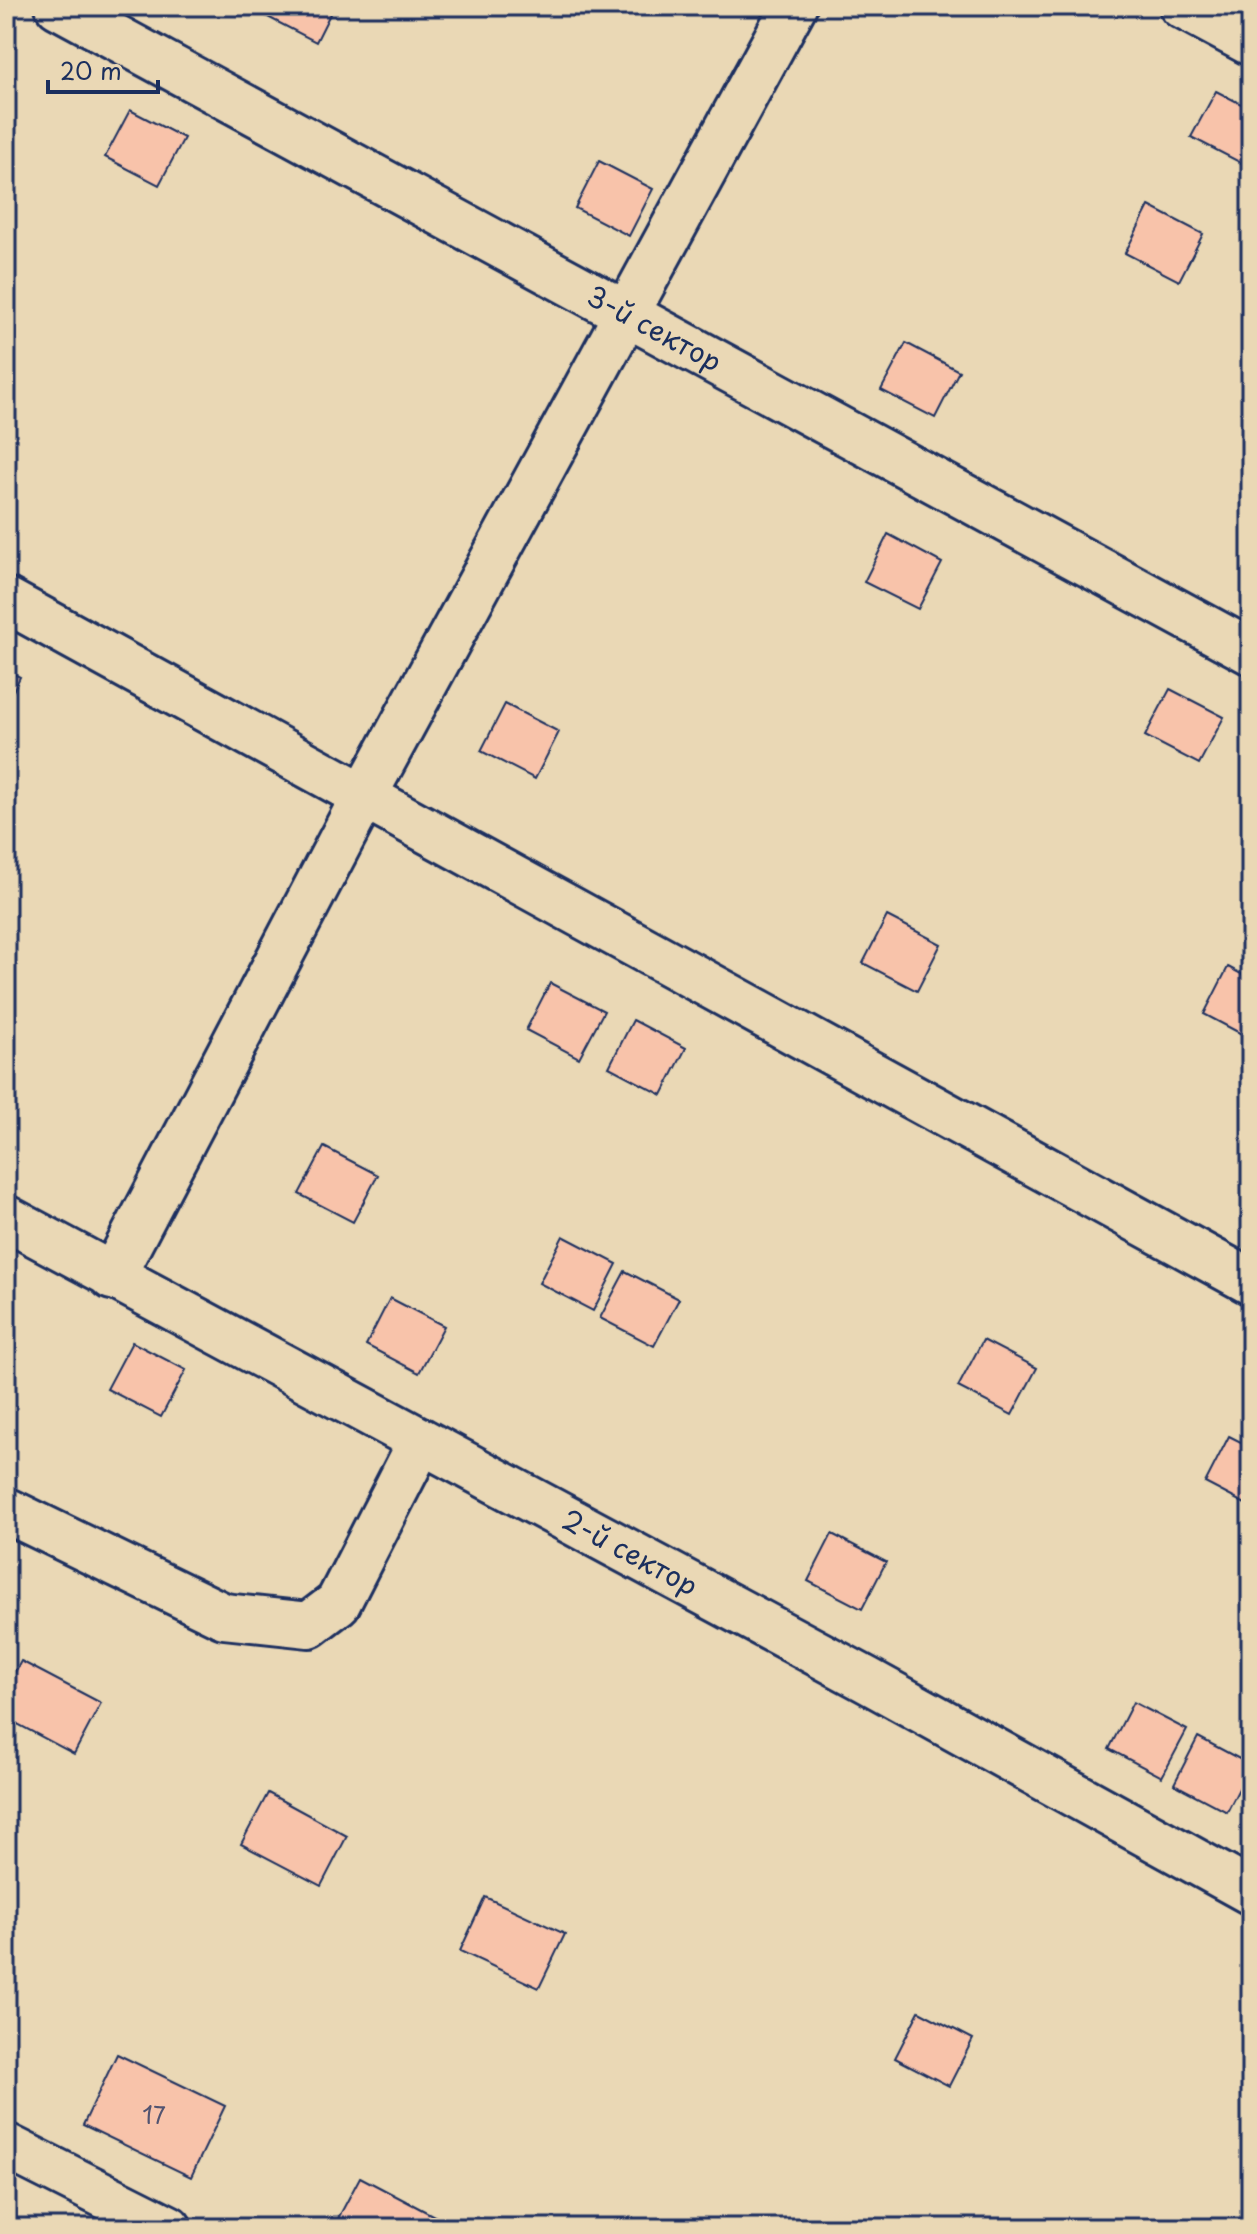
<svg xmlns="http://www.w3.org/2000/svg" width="1257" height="2234" viewBox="0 0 1257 2234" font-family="'Playpen Sans',sans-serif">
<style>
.building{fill:#f8c3aa;stroke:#1b2f5e;stroke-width:2}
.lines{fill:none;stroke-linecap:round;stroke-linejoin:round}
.minor-casing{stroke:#1b2f5e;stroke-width:50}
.minor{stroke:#ead8b5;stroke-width:44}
.labels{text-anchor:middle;stroke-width:6;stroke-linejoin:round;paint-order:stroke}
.number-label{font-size:24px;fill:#525471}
.street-label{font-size:28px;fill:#1b2f5e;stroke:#ead8b5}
</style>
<rect width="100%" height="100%" fill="#ead8b5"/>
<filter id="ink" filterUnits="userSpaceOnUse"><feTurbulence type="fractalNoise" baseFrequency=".0125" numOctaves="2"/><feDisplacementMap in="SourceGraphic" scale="16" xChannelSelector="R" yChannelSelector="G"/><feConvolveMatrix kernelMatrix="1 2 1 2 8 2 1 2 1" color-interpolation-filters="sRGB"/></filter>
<g filter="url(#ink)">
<!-- building -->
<g class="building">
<polygon points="266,6 334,6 316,42 262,14"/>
<polygon points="1216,91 1251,109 1251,155 1245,165 1191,137"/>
<polygon points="130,110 184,138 159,185 105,157"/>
<polygon points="599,161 653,189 629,236 575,208"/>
<polygon points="1149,206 1203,234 1179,281 1125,253"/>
<polygon points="906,343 959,371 935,418 881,390"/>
<polygon points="888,534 942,563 918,609 864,582"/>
<polygon points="6,670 20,677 6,705"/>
<polygon points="1170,689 1224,717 1199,764 1145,736"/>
<polygon points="505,704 559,732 535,779 481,751"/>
<polygon points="887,916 941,944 917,991 863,963"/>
<polygon points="1228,967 1251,979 1251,1039 1204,1014"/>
<polygon points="550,983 604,1011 579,1058 526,1030"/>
<polygon points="633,1020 686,1048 662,1095 609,1067"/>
<polygon points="324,1147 378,1175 353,1222 299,1194"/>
<polygon points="563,1236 617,1264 593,1311 539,1283"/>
<polygon points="625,1271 679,1299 654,1346 600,1318"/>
<polygon points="390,1298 444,1326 419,1373 366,1345"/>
<polygon points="983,1340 1037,1368 1012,1415 958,1387"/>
<polygon points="132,1342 186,1370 161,1417 107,1389"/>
<polygon points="1229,1436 1251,1447 1251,1507 1205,1483"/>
<polygon points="832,1534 886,1562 862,1609 808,1581"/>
<polygon points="21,1661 101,1703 74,1754 6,1718 6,1689"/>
<polygon points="1133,1702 1187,1730 1162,1777 1109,1749"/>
<polygon points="1198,1737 1251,1765 1227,1812 1174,1784"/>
<polygon points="268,1793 347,1836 321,1886 241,1844"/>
<polygon points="485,1897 565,1934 539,1988 460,1951"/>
<polygon points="919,2011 973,2039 949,2086 895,2058"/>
<polygon points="117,2054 225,2106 191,2177 83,2125"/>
<polygon points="360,2177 457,2228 333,2228"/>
</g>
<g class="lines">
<!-- minor casing -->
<g class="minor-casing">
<g id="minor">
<path id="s1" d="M58 6 1251 652"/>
<polyline points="1182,6 1251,43"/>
<polyline points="6,600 1251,1282"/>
<path id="s2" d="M6 1218 867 1680 1251 1892"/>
<polyline points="112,1277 364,796 794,6"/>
<polyline points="6,1510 224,1616 309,1625 338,1603 421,1441"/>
<polyline points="6,2146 169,2228"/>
</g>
</g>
<!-- minor -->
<use href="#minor" class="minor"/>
</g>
</g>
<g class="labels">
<!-- number labels -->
<g class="number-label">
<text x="154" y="2124">17</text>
</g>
<!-- street labels -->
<g class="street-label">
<text dy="10" stroke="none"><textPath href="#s1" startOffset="678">3-й сектор</textPath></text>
<text dy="10" stroke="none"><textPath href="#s2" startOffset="708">2-й сектор</textPath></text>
</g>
</g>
<!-- margin -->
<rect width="1257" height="2234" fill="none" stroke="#ead8b5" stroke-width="32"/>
<rect x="16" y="16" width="1225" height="2202" fill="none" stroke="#1b2f5e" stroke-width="3" filter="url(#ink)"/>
<!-- scale -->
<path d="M48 80v12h110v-12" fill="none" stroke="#1b2f5e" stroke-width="4"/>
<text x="60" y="80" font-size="24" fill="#1b2f5e" stroke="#ead8b5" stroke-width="6" paint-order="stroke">20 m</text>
</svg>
